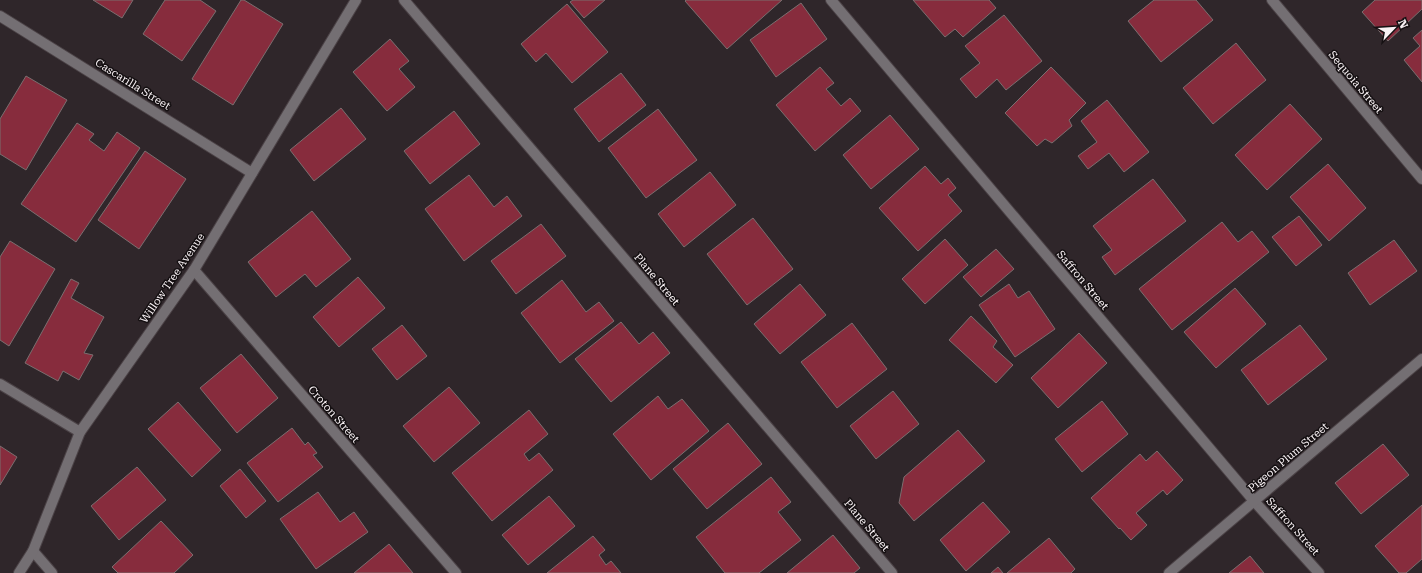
<svg xmlns="http://www.w3.org/2000/svg" width="1422" height="573" viewBox="0 0 1422 573" font-family="'Roboto Serif',serif">
<style>
.building{fill:#872c3d;stroke:#7b6e6f}
.lines{fill:none;stroke-linecap:round;stroke-linejoin:round}
.minor-casing{stroke:#4b4246;stroke-width:12}
.minor{stroke:#746f73;stroke-width:10}
.labels{text-anchor:middle;stroke-width:3;stroke-linejoin:round;paint-order:stroke}
.street-label{font-size:11px;fill:#f8f1f4;stroke:#151012}
</style>
<rect width="100%" height="100%" fill="#2f262a"/>
<!-- building -->
<g class="building">
<polygon points="93,0 133,0 122,18"/>
<polygon points="165,0 200,0 216,11 182,61 143,34"/>
<polygon points="241,0 244,0 283,24 233,105 192,79"/>
<polygon points="573,0 605,0 584,18 570,2"/>
<polygon points="686,0 782,0 727,49 685,1"/>
<polygon points="913,0 989,0 996,8 963,37 955,29 945,37"/>
<polygon points="1154,0 1196,0 1213,20 1161,62 1128,21"/>
<polygon points="1375,0 1422,0 1422,9 1388,41 1362,12"/>
<polygon points="801,3 827,39 776,77 750,40"/>
<polygon points="567,4 608,52 572,83 546,53 536,62 521,44"/>
<polygon points="1004,15 1042,61 1006,90 997,79 976,98 960,79 980,63 965,46"/>
<polygon points="1422,30 1422,82 1404,60 1420,46 1413,38"/>
<polygon points="390,39 409,61 399,69 415,87 387,111 353,72"/>
<polygon points="1236,43 1266,80 1213,124 1183,88"/>
<polygon points="820,67 834,83 826,89 841,106 850,98 861,111 815,151 776,105"/>
<polygon points="1051,67 1086,103 1069,120 1072,126 1052,143 1045,139 1037,146 1005,113"/>
<polygon points="621,73 646,105 599,142 574,109"/>
<polygon points="26,76 67,100 26,170 0,154 0,119"/>
<polygon points="1107,100 1149,152 1124,172 1109,153 1088,169 1078,156 1097,142 1081,121"/>
<polygon points="1290,104 1322,139 1267,190 1235,155"/>
<polygon points="341,108 366,139 314,181 290,150"/>
<polygon points="658,109 697,160 646,198 608,148"/>
<polygon points="454,111 480,144 430,184 404,151"/>
<polygon points="890,115 919,149 871,189 843,155"/>
<polygon points="77,123 94,134 89,140 104,151 117,132 140,148 76,242 21,204"/>
<polygon points="145,151 186,179 139,249 98,220"/>
<polygon points="1328,164 1366,208 1329,241 1290,197"/>
<polygon points="925,166 941,184 948,178 956,188 948,195 962,211 918,251 879,208"/>
<polygon points="710,172 736,205 684,247 658,214"/>
<polygon points="469,175 494,207 507,196 522,216 464,261 425,209"/>
<polygon points="1153,179 1186,221 1115,275 1102,257 1112,250 1093,226"/>
<polygon points="312,211 351,259 316,287 305,274 276,297 248,262"/>
<polygon points="1299,216 1322,245 1296,266 1272,237"/>
<polygon points="753,218 793,269 747,305 707,254"/>
<polygon points="1222,222 1238,242 1252,231 1269,252 1172,330 1139,289"/>
<polygon points="541,224 566,256 516,294 491,261"/>
<polygon points="945,239 968,265 925,304 902,279"/>
<polygon points="1394,240 1417,271 1370,305 1348,273"/>
<polygon points="10,241 55,269 9,346 0,340 0,257"/>
<polygon points="996,249 1014,269 981,297 963,277"/>
<polygon points="358,277 385,308 339,347 313,317"/>
<polygon points="71,279 79,283 71,298 104,317 84,353 93,355 79,380 63,371 58,381 25,363"/>
<polygon points="562,280 586,312 599,302 614,321 560,363 521,313"/>
<polygon points="800,284 826,315 780,354 754,324"/>
<polygon points="1009,284 1018,298 1029,291 1055,329 1015,357 979,305"/>
<polygon points="1235,288 1266,324 1216,368 1184,332"/>
<polygon points="971,316 997,341 993,347 1013,365 996,383 949,340"/>
<polygon points="621,322 639,344 653,332 670,353 611,402 575,359"/>
<polygon points="852,323 887,369 837,408 801,362"/>
<polygon points="402,325 427,356 397,380 372,349"/>
<polygon points="1300,325 1327,359 1268,405 1241,370"/>
<polygon points="1079,333 1107,363 1058,408 1031,378"/>
<polygon points="241,354 278,398 237,433 200,388"/>
<polygon points="449,387 480,423 434,462 403,426"/>
<polygon points="893,391 919,424 876,459 850,426"/>
<polygon points="658,396 668,409 682,399 709,431 651,480 613,434"/>
<polygon points="1102,401 1128,434 1082,472 1055,439"/>
<polygon points="178,402 221,450 192,477 148,429"/>
<polygon points="529,410 548,434 524,454 529,461 539,453 553,470 492,521 452,473"/>
<polygon points="728,423 762,464 707,509 673,469"/>
<polygon points="292,428 305,445 308,442 317,453 313,455 323,467 278,502 247,463"/>
<polygon points="958,430 985,461 914,521 899,503 904,477"/>
<polygon points="1383,444 1409,475 1361,514 1335,483"/>
<polygon points="0,446 17,457 0,485"/>
<polygon points="1157,451 1183,480 1167,495 1163,490 1136,513 1147,525 1131,540 1120,528 1119,529 1091,498 1140,454 1146,461"/>
<polygon points="137,467 166,500 119,540 91,506"/>
<polygon points="240,469 266,501 246,518 220,486"/>
<polygon points="771,477 791,502 778,512 801,540 759,573 725,573 696,537"/>
<polygon points="318,492 340,522 354,512 368,532 316,569 280,519"/>
<polygon points="549,496 575,526 528,565 502,535"/>
<polygon points="983,502 1010,532 966,571 940,540"/>
<polygon points="1422,505 1422,559 1406,573 1399,573 1375,546"/>
<polygon points="161,521 193,555 174,573 118,573 112,567"/>
<polygon points="833,535 860,568 854,573 787,573"/>
<polygon points="593,536 605,550 599,555 606,565 611,561 621,573 547,573"/>
<polygon points="1049,538 1075,569 1071,573 1007,573"/>
<polygon points="389,544 413,573 354,573"/>
<polygon points="1250,556 1264,573 1229,573"/>
<polygon points="998,567 1003,573 991,573"/>
</g>
<g class="lines">
<!-- minor casing -->
<g class="minor-casing">
<g id="minor">
<polyline points="404,0 892,573"/>
<polyline points="831,0 1254,501 1319,573"/>
<polyline points="1272,0 1422,179"/>
<polyline points="0,16 252,173"/>
<polyline points="194,270 456,573"/>
<polyline points="0,384 80,432"/>
<polyline points="33,551 52,573"/>
<polyline points="19,573 33,551 80,432 194,270 356,0"/>
<polyline points="1169,573 1422,359"/>
</g>
</g>
<!-- minor -->
<use href="#minor" class="minor"/>
</g>
<g class="labels">
<!-- street labels -->
<g class="street-label">
<text transform="translate(1356 82) rotate(50)" y="4">Sequoia Street</text>
<text transform="translate(133 84) rotate(32)" y="4">Cascarilla Street</text>
<text transform="translate(172 278) rotate(-56)" y="4">Willow Tree Avenue</text>
<text transform="translate(657 279) rotate(50)" y="4">Plane Street</text>
<text transform="translate(1083 280) rotate(50)" y="4">Saffron Street</text>
<text transform="translate(334 414) rotate(49)" y="4">Croton Street</text>
<text transform="translate(1288 457) rotate(-40)" y="4">Pigeon Plum Street</text>
<text transform="translate(867 525) rotate(50)" y="4">Plane Street</text>
<text transform="translate(1293 526) rotate(48)" y="4">Saffron Street</text>
</g>
</g>
<!-- north arrow -->
<g transform="translate(1394 28) rotate(65)" stroke="#151012" stroke-width="3" paint-order="stroke">
<path d="M0-3L7 15L0 10L-7 15Z" fill="#f8f1f4"/>
<text y="-6" font-size="11" font-weight="bold" text-anchor="middle" fill="#f8f1f4">N</text>
</g>
</svg>
